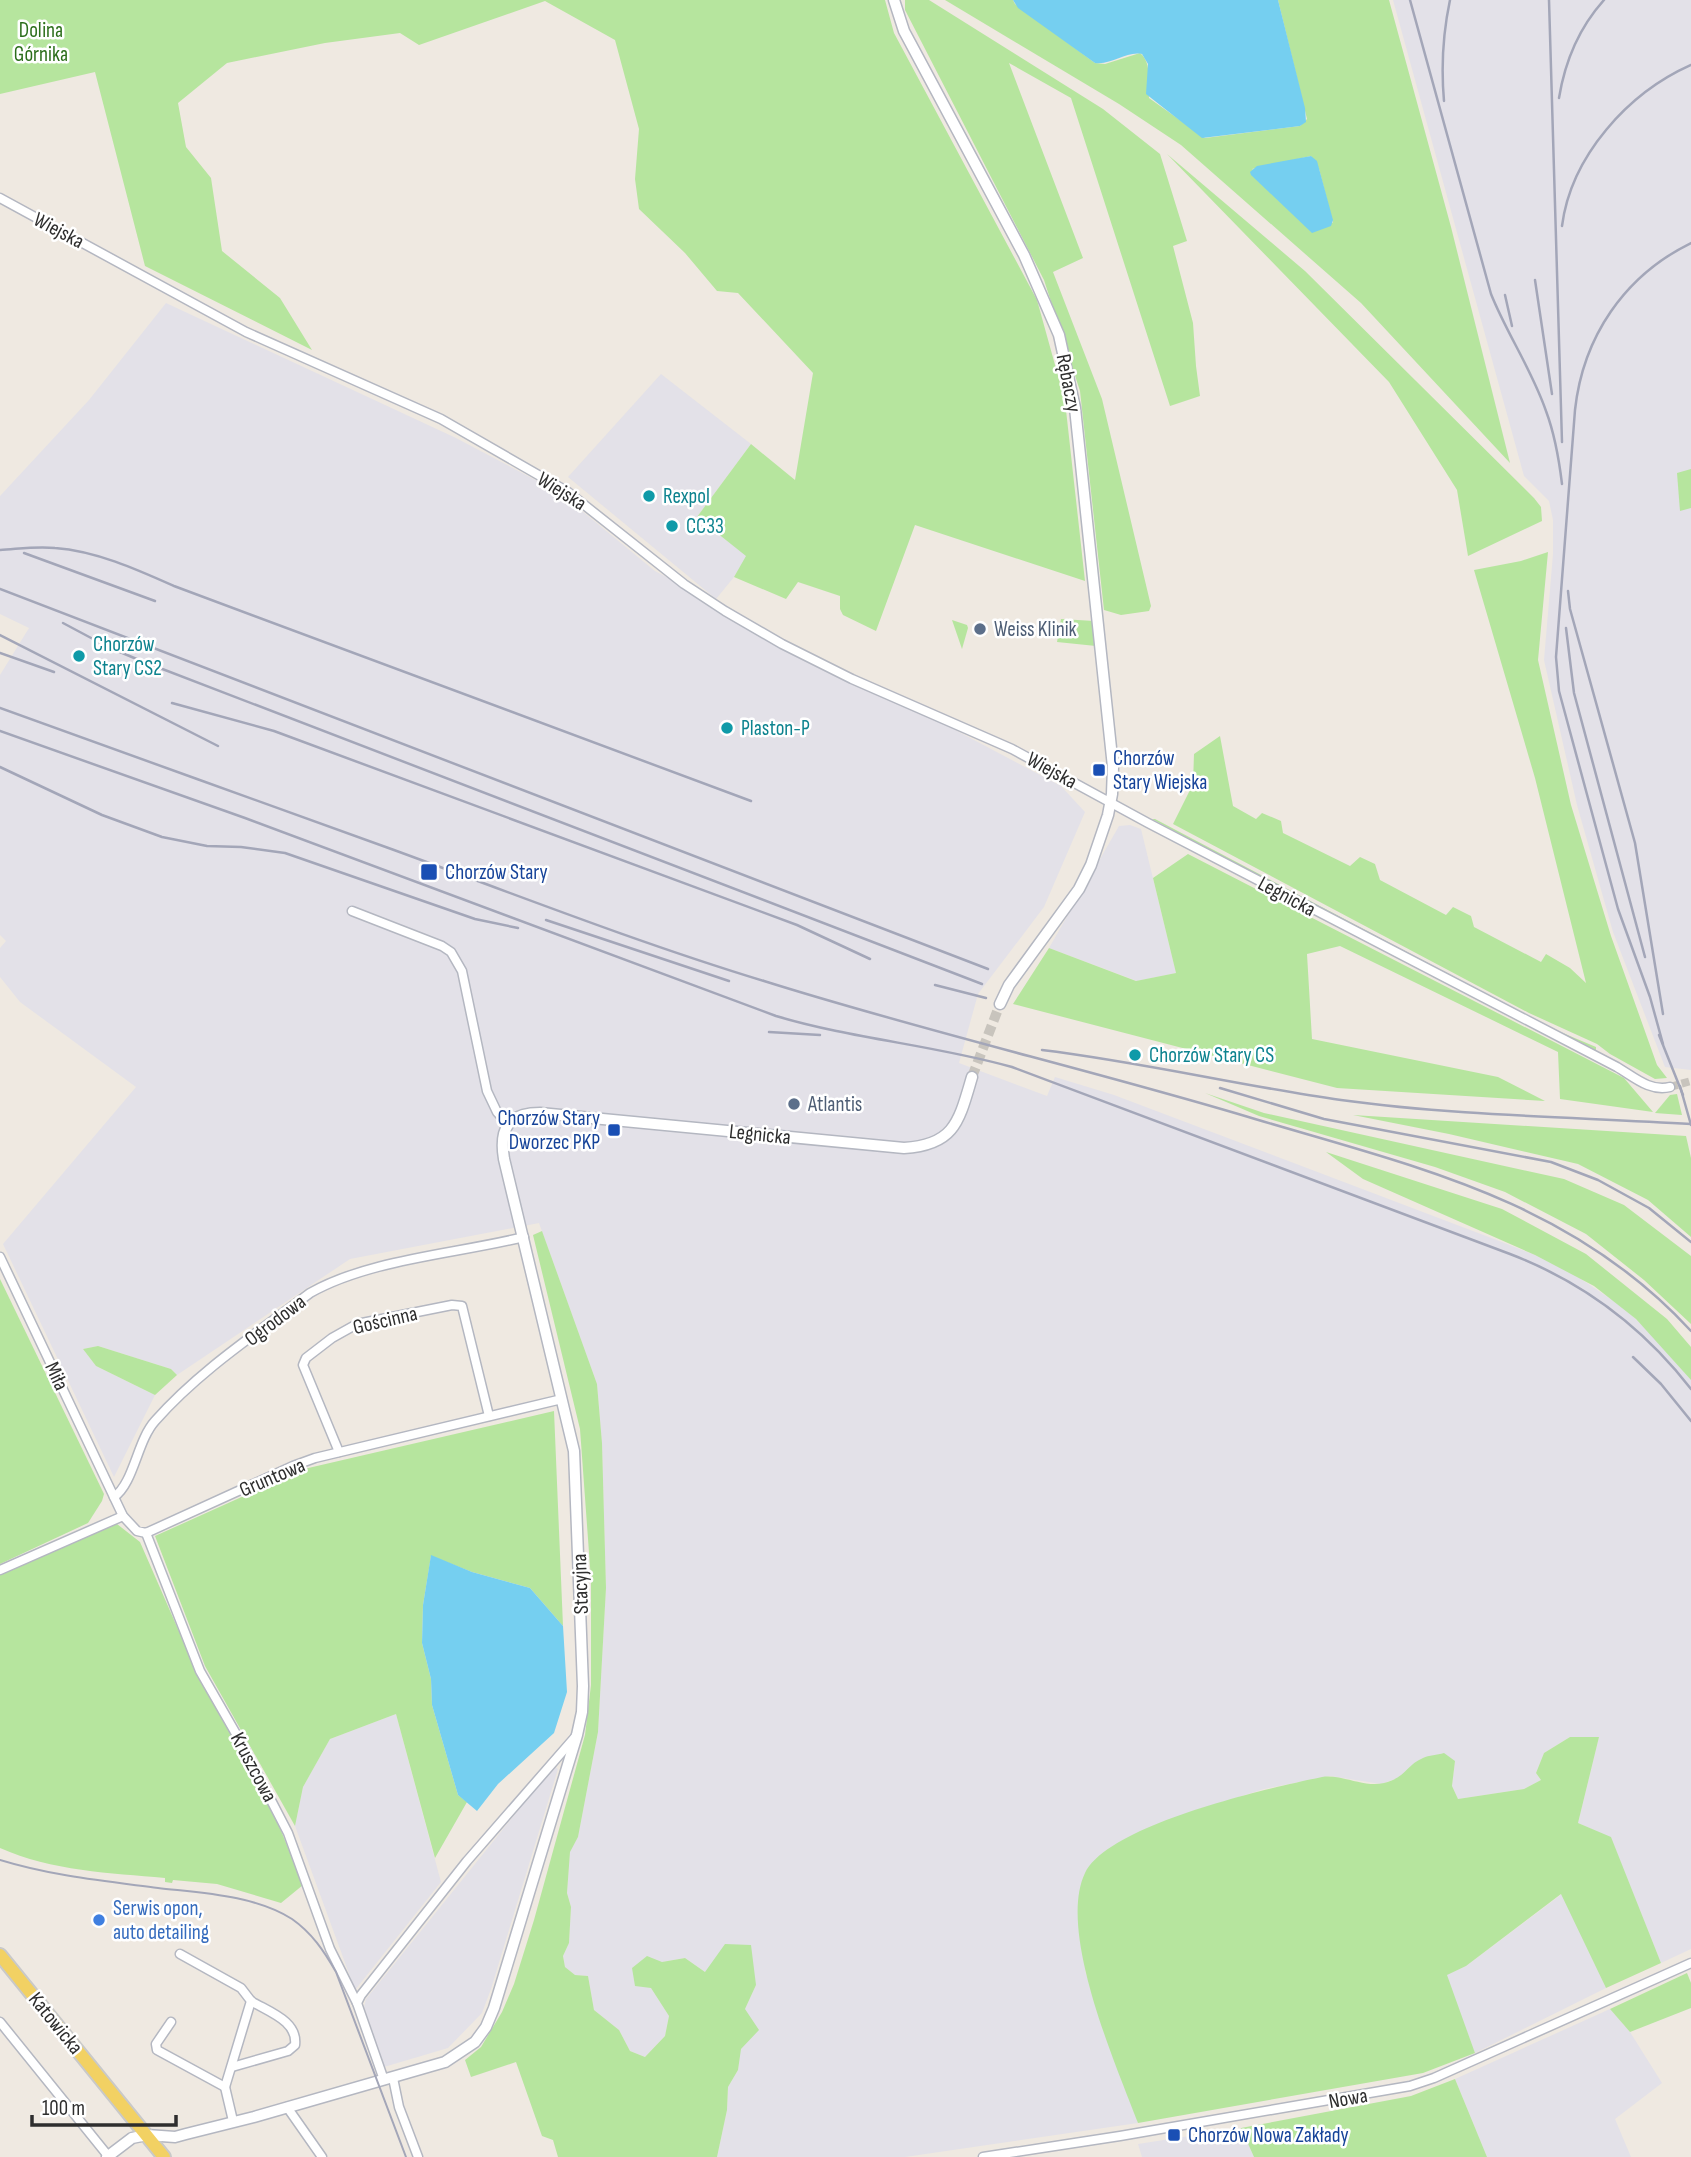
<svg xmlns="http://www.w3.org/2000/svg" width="1691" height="2157" viewBox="0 0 1691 2157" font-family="'Sofia Sans Condensed',sans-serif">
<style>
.industrial{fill:#e3e1e8}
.green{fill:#b6e59e;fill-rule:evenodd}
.water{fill:#75cff0}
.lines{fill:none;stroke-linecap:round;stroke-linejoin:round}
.minor-tunnel{stroke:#c8c4bd;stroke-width:8;stroke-dasharray:8 4;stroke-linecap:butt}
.tertiary-tunnel{stroke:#c8c4bd;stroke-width:10;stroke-dasharray:10 5;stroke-linecap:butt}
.minor-casing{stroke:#b4b7c1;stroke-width:11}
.tertiary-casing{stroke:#b4b7c1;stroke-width:13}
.primary-casing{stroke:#c9c9c9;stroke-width:16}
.minor{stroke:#fff;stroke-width:8}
.tertiary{stroke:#fff;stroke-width:10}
.primary{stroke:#f2d163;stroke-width:12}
.tram{stroke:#a3a6b8;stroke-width:2}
.rail{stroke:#a3a6b8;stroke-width:2.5}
.culture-dot{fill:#0f9aa8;stroke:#fff;stroke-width:2.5}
.service-dot{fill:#5c6f8a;stroke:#fff;stroke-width:2.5}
.transit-dot{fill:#1a4fb4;stroke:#fff;stroke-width:2.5}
.shop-dot{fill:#3f7fe0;stroke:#fff;stroke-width:2.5}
.labels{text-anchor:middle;stroke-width:5;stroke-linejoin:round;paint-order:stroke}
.park-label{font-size:21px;fill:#2c6e1b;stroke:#fff}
.street-label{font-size:21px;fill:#2e2e2e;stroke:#fff}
.culture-label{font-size:21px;fill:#0d838f;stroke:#fff;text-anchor:start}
.service-label{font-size:21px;fill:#4e5e75;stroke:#fff;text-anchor:start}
.transit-label{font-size:21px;fill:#164399;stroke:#fff;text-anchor:start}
.shop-label{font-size:21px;fill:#366cbe;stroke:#fff;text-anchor:start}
</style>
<rect width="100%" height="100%" fill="#efe9e1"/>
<!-- industrial -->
<g class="industrial">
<polygon points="1393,0 1691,0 1691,1070 1665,1067 1613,932 1577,805 1544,660 1553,554 1553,520 1549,501 1524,476"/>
<polygon points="166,303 456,438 560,493 655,571 1061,786 1085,812 1044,907 978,994 959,1063 1047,1096 1055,1077 1114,1095 1494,1239 1535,1255 1575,1275 1624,1308 1647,1330 1691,1380 1691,1949 1661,1963 1611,1838 1578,1823 1599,1737 1570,1737 1544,1753 1536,1773 1541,1780 1524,1789 1458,1799 1452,1786 1455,1761 1409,1768 1402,1777 1381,1784 1330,1776 1264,1789 1201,1809 1085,1971 1138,2123 905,2157 717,2157 727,2110 728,2087 738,2070 745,2009 756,1985 705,1972 685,1958 662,1962 651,1988 669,2016 665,2036 645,2057 630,2051 619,2030 594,2010 588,1976 575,1975 565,1967 563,1956 569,1943 571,1907 567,1893 570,1851 578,1837 598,1732 606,1588 602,1443 597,1384 539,1223 350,1259 177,1375 171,1369 98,1346 83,1349 96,1366 155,1395 114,1477 3,1244 136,1087 20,1002 0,977 0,948 6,941 0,935 0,675 29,628 0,614 0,496 89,400"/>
<polygon points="661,374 751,444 697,517 747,556 734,577 716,599 568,477"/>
<polygon points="1130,825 1141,829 1176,973 1137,981 1049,948 1119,826"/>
<polygon points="396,1714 441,1882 355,1990 295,1826 303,1787 330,1739"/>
<polygon points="554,1766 558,1769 491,1989 482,2013 448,2048 384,2067 364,2007 366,1999"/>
<polygon points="1562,1894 1606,1988 1475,2053 1446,1975 1466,1966"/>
<polygon points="1610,2009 1630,2032 1662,2083 1615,2119 1631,2157 1487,2157 1455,2079"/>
<polygon points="1241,2128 1254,2157 1142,2157 1138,2144"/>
</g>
<!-- green -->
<g class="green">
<polygon points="0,0 885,0 894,33 1037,300 1065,401 1085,581 915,525 876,631 843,615 840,609 840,596 798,582 786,599 734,577 746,556 697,517 751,444 795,480 813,373 738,293 717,291 685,253 639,209 635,179 639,129 615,40 545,1 419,45 400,33 325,43 227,63 178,103 186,147 211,178 222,251 280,298 312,350 145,266 95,72 0,94"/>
<polygon points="905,0 929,0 1103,109 1160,154 1187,241 1173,246 1193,323 1196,366 1200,396 1170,406 1071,98 1009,63 1083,258 1053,272 1102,399 1151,606 1149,611 1121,615 1104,610 1080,391 1044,280 905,10"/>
<path d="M945 0H1013L1015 4 1095 63 1105 64 1140 53C1152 62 1148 83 1149 98L1205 138 1300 126 1307 119 1278 0H1389L1451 227 1510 463 1361 303 1181 145 1119 104ZM1311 156 1319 169 1333 223 1252 169Z"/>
<polygon points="1167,154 1305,271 1534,498 1541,507 1542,521 1468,556 1457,490 1389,382"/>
<polygon points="1691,469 1691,508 1680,511 1677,473"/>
<polygon points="1548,552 1538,660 1571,805 1611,936 1657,1065 1667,1078 1655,1079 1610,1054 1597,1044 1529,1013 1173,824 1193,784 1194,754 1220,736 1233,806 1256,819 1262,813 1281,821 1283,833 1350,866 1360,857 1375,864 1380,880 1446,915 1453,907 1471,916 1474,927 1541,962 1546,954 1570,968 1586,983 1535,778 1474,570 1521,561"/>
<polygon points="1061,619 1094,621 1096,646 1057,642"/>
<polygon points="952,620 967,625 968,628 962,649"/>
<polygon points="1152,819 1155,819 1551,1028 1596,1047 1596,1052 1370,936"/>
<polygon points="1188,854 1624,1078 1653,1112 1560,1099 1558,1052 1340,946 1307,954 1312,1039 1498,1077 1545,1101 1337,1088 1013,1004 1049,948 1136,981 1176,973 1153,878"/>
<polygon points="1205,1093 1264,1113 1564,1179 1624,1205 1691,1256 1691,1324 1644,1280 1586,1234 1505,1192 1435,1167 1259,1116"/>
<polygon points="1677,1094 1682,1115 1655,1113 1670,1095"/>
<polygon points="1353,1115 1686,1136 1691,1158 1691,1237 1648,1200 1578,1164 1449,1134"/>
<polygon points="1326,1152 1502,1209 1586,1254 1667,1319 1691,1347 1691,1380 1636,1319 1594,1286 1535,1255 1363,1179"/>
<polygon points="542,1231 597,1384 602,1443 606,1588 598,1732 578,1837 570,1852 567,1893 571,1907 569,1943 563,1956 565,1967 575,1975 588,1976 594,2010 619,2030 630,2051 645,2057 665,2036 669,2016 651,1988 635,1986 632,1968 647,1956 662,1962 685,1958 705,1972 725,1944 751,1945 756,1985 745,2009 759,2030 741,2049 738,2070 728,2087 727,2110 717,2157 558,2157 553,2140 542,2136 516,2062 471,2077 465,2060 481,2047 502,2012 514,1984 534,1920 585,1735 591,1685 591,1580 580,1429 533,1235"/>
<polygon points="0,1279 104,1494 102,1501 88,1523 0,1564"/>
<polygon points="98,1346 171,1369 177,1375 155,1395 96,1366 83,1349"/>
<polygon points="554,1411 563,1626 530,1588 472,1572 431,1556 423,1605 422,1643 431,1679 432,1705 458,1795 467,1802 435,1858 396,1714 330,1739 303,1787 295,1826 205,1666 155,1536 304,1469"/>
<path d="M117 1524 140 1542 195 1668 265 1791 303 1885 281 1903 217 1884 173 1880 172 1883 165 1882V1878C110 1873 52 1871 0 1848V1573Z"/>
<path d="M1570 1737H1599L1578 1823 1611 1837 1661 1963 1606 1988 1561 1894 1466 1966 1447 1975 1475 2053 1423 2073 1138 2123C1116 2065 1057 1931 1085 1873 1109 1824 1269 1788 1322 1777 1342 1774 1364 1788 1384 1783 1407 1777 1406 1765 1423 1758 1429 1755 1437 1755 1444 1753L1455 1761 1452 1786 1458 1799 1524 1789 1541 1780 1536 1773 1544 1753Z"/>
<polygon points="1687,1973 1691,1983 1691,2008 1630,2032 1610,2009"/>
<polygon points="1455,2079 1487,2157 1254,2157 1241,2128 1411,2096"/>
</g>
<!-- water -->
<g class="water">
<path d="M1013 0H1278L1305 108 1306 122 1300 126 1202 138 1146 94 1148 64 1142 54C1126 51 1113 65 1095 63L1018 8Z"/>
<polygon points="1311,156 1317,161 1333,220 1331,226 1312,233 1251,175 1250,172 1257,166"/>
<polygon points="431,1555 472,1572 530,1588 563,1626 567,1692 554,1733 498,1784 477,1811 458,1795 432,1705 431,1679 422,1643 423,1605"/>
</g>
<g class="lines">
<!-- minor-tunnel -->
<polyline class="minor-tunnel" points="1670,1087 1691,1081"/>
<!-- tertiary-tunnel -->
<polyline class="tertiary-tunnel" points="972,1077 1000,1004"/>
<!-- minor casing -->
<g class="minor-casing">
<g id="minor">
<path d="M0 198 246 332 441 419 568 492 684 584 725 611 782 644 852 679 1012 749 1148 823 1617 1067C1634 1077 1650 1092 1670 1087"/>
<polyline points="352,911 442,946 451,952 462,971 487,1091 497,1112 508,1124"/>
<polyline points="0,1257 123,1516 137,1531 146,1533 293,1466 315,1458 562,1399"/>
<polyline points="339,1452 303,1365 306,1358 332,1338 357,1324 452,1305 462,1306 489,1416"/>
<path d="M114 1497C134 1483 137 1441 155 1421 199 1371 257 1333 310 1293 370 1259 456 1254 524 1237"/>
<polyline points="146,1533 200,1671 243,1746 288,1833 330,1949 357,2003"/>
<polyline points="0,1570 123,1516"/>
<polyline points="180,1954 241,1988 251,2001 225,2087 233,2121"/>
<polyline points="0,2022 109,2157"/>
<polyline points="171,2022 156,2044 157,2050 225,2087"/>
<path d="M232 2067 288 2051 295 2045C298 2021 269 2012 251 2001"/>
<polyline points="393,2078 399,2107 418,2157"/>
<polyline points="384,2080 357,2003 361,1995 467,1861 576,1736"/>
<polyline points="287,2107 322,2157"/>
<polyline points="983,2157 1120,2136 1410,2086 1434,2078 1691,1963"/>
</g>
</g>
<!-- tertiary casing -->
<g class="tertiary-casing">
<g id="tertiary">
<polyline points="894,0 904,31 1024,255 1059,335 1075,408 1113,767 1112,794 1108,815 1091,865 1079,889 1009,985 1000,1004"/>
<path d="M107 2157 132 2138 147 2135 175 2137 186 2134 254 2117 445 2062 475 2042 486 2027 494 2008 577 1735 582 1712 583 1686 574 1451 504 1159C499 1129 508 1113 540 1113L904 1148C955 1145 959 1121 972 1077"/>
</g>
</g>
<!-- primary casing -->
<g class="primary-casing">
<polyline id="primary" points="0,1955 164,2157"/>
</g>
<!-- minor -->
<use href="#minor" class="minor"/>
<!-- tertiary -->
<use href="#tertiary" class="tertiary"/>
<!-- primary -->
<use href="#primary" class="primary"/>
<!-- tram -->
<path class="tram" d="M0 1860C52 1876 104 1881 158 1888 201 1893 254 1895 292 1919 312 1933 324 1951 336 1972L406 2157"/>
<!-- rail -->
<g class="rail">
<path d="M1410 0 1491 294C1507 334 1532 370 1546 411 1555 435 1559 459 1562 484"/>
<polyline points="1549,0 1562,442"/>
<path d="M1559 98C1565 61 1578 29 1604 0"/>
<path d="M1444 101C1441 67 1443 33 1450 0"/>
<path d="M1562 226C1571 156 1628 93 1691 65"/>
<polyline points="1535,280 1552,394"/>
<polyline points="1505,295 1512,326"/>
<path d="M0 550C18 549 36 546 55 548 96 551 136 569 174 586L751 801"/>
<polyline points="24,553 155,601"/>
<polyline points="0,589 988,969"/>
<polyline points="1568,591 1570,609 1635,843 1663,1014"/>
<polyline points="63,623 108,647 139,660 982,984"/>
<polyline points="1566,628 1574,693 1645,957"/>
<polyline points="0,635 218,746"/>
<polyline points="0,653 54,672"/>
<polyline points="172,703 274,731 797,925 870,959"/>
<path d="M0 708C131 756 263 802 394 850 517 895 639 943 764 981 926 1032 1092 1070 1255 1119 1417 1167 1572 1201 1691 1331"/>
<path d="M0 731 245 818 776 1016C853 1039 934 1045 1012 1067L1510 1254C1583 1282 1643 1327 1691 1389"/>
<polyline points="0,767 102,815 162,837 207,846 241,847 285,853 475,919 518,928"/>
<polyline points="546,920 729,981"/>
<polyline points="935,985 986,998"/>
<polyline points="769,1032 820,1035"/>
<polyline points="1659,1035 1683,1095"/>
<path d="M1663 1044 1650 997 1618 909 1559 691 1556 657 1575 410C1583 337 1624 276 1691 243"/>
<path d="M1042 1050C1142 1062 1241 1086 1341 1100 1456 1116 1575 1117 1691 1124"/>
<polyline points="1680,1086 1691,1125"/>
<polyline points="1220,1088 1324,1119 1551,1162 1598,1180 1649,1208 1691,1242"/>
<polyline points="1633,1357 1661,1384 1691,1421"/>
</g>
</g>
<!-- markers -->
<g class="culture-dot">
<circle cx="649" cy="496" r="7"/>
<circle cx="672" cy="526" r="7"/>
<circle cx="79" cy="656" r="7"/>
<circle cx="727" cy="728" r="7"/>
<circle cx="1135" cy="1055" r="7"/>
</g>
<g class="service-dot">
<circle cx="980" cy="629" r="7"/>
<circle cx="794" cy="1104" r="7"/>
</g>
<g class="transit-dot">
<rect x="1092" y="763" width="14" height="14" rx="3.5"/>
<rect x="420" y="863" width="18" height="18" rx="3.5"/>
<rect x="607" y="1123" width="14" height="14" rx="3.5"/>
<rect x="1167" y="2128" width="14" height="14" rx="3.5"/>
</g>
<circle class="shop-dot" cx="99" cy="1920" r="7"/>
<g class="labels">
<!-- park labels -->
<g class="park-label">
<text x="41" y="37">Dolina<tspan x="41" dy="24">Górnika</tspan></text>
</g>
<!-- street labels -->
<g class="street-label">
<text transform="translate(59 230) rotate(28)" y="7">Wiejska</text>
<text transform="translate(1069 383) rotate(79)" y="7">Rębaczy</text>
<text transform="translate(562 491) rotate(32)" y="7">Wiejska</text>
<text transform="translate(1052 770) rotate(29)" y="7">Wiejska</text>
<text transform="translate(1287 896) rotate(28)" y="7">Legnicka</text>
<text transform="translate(760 1134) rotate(6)" y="7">Legnicka</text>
<text transform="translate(275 1320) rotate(-37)" y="7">Ogrodowa</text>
<text transform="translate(385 1320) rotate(-13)" y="7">Gościnna</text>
<text transform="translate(57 1376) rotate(65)" y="7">Miła</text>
<text transform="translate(272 1477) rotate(-23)" y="7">Gruntowa</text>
<text transform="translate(580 1584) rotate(-92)" y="7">Stacyjna</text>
<text transform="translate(254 1767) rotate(62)" y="7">Kruszcowa</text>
<text transform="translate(56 2023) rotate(51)" y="7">Katowicka</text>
<text transform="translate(1348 2098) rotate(-10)" y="7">Nowa</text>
</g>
<!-- culture labels -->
<g class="culture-label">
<text x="663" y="503">Rexpol</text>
<text x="686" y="533">CC33</text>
<text x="93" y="651">Chorzów<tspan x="93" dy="24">Stary CS2</tspan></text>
<text x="741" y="735">Plaston-P</text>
<text x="1149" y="1062">Chorzów Stary CS</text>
</g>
<!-- service labels -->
<g class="service-label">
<text x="994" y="636">Weiss Klinik</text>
<text x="808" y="1111">Atlantis</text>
</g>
<!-- transit labels -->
<g class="transit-label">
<text x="1113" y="765">Chorzów<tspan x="1113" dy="24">Stary Wiejska</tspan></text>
<text x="445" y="879">Chorzów Stary</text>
<text x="600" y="1125" text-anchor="end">Chorzów Stary<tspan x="600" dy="24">Dworzec PKP</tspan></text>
<text x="1188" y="2142">Chorzów Nowa Zakłady</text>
</g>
<!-- shop labels -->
<g class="shop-label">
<text x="113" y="1915">Serwis opon,<tspan x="113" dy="24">auto detailing</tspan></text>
</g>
</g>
<!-- scale -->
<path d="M32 2115v10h144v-10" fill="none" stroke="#2e2e2e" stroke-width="3.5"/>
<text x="42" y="2115" font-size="21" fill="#2e2e2e" stroke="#ffffff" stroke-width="5" paint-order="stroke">100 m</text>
</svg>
